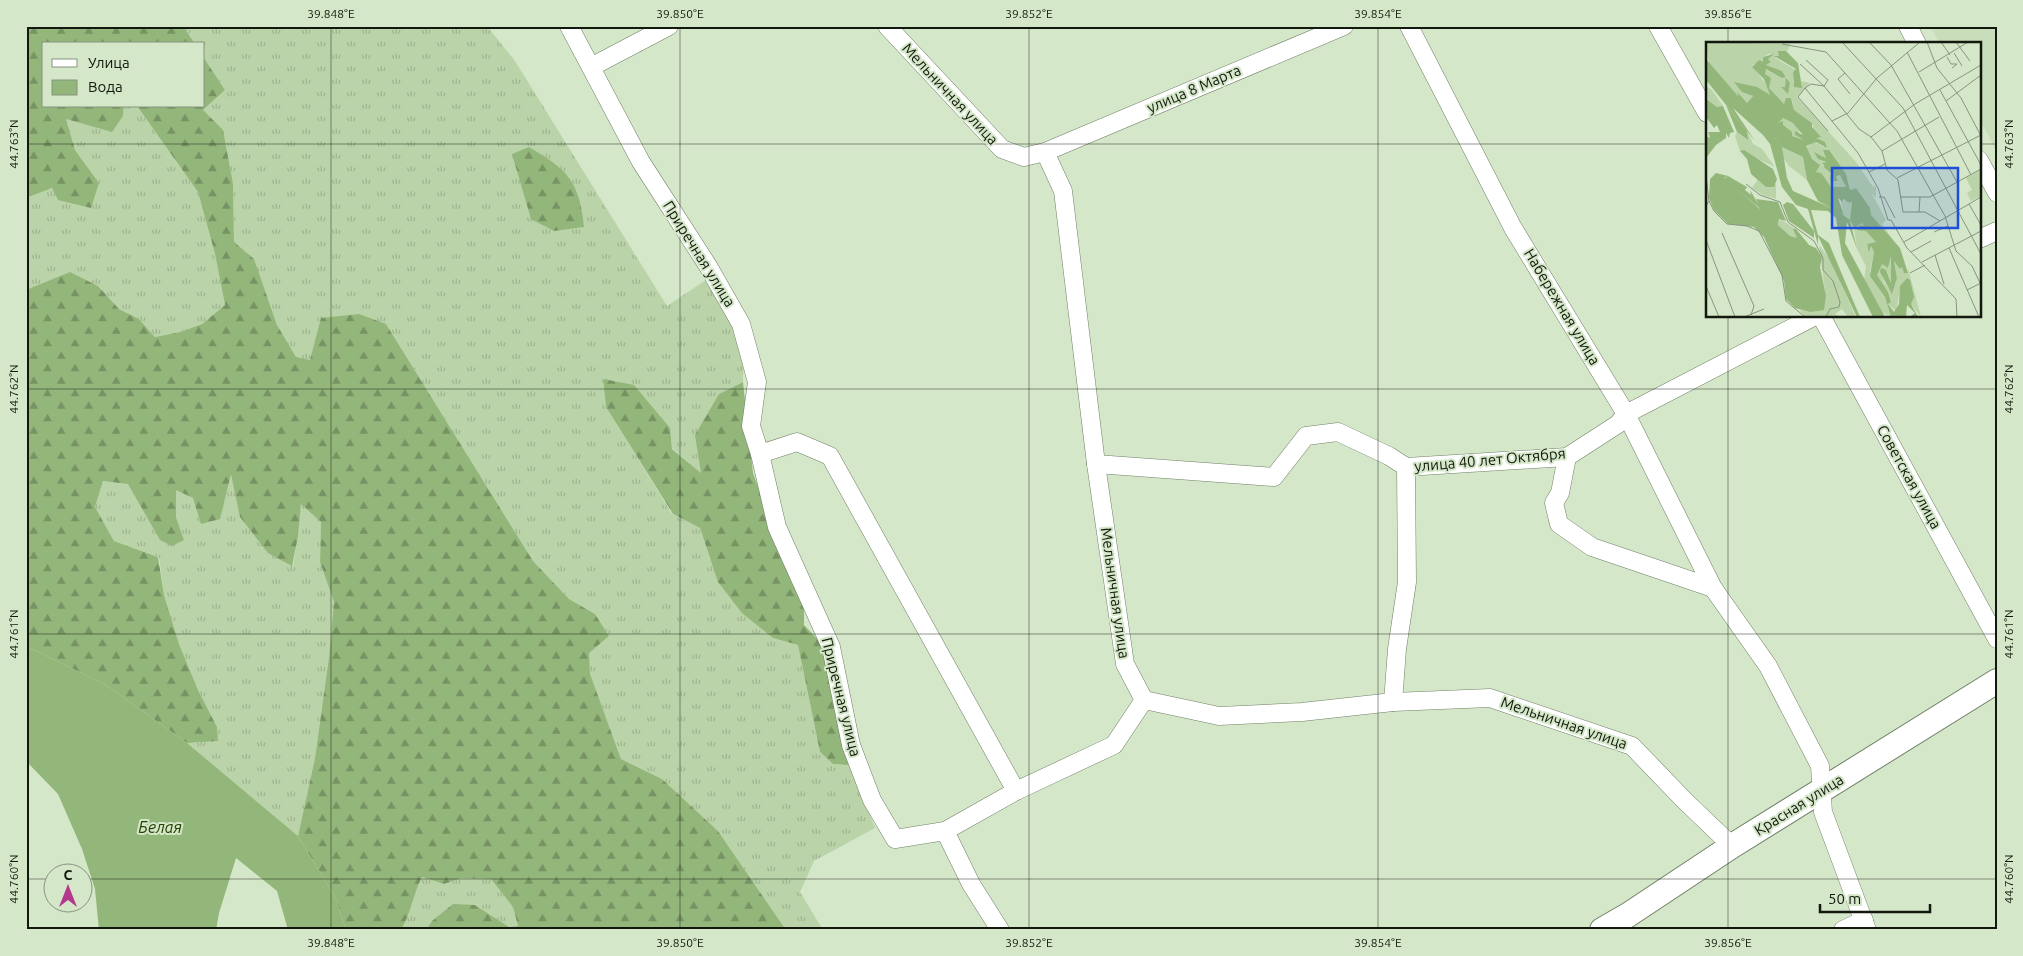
<svg xmlns="http://www.w3.org/2000/svg" width="2023" height="956" viewBox="0 0 2023 956" font-family="Ubuntu,sans-serif">
<style>
.built{fill:#c8deba}
.grass{fill:url(#grass-tufts)}
.forest{fill:url(#forest-firs)}
.water{fill:#93b67a}
.lines{fill:none;stroke-linecap:round;stroke-linejoin:round}
.street-casing{stroke:#708066;stroke-width:19}
.secondary-casing{stroke:#708066;stroke-width:26}
.street{stroke:#fff;stroke-width:18}
.secondary{stroke:#fff;stroke-width:24}
.ticks{fill:none;stroke:#12180d;stroke-width:1;stroke-opacity:0.45}
.labels{text-anchor:middle;stroke-width:4;stroke-linejoin:round;paint-order:stroke}
.street-label{font-size:15px;fill:#12180d;stroke:#d5e7c9}
.water-label{font-size:16px;font-style:italic;fill:#244302;stroke:#d5e7c9}
.inset-road{fill:none;stroke:#87947e;stroke-width:1}
.view{fill:#1d4ed8;fill-opacity:0.15;stroke:#1d4ed8;stroke-width:2.5}
.inset-edge{fill:none;stroke:#12180d;stroke-width:2.5}
.neatline{fill:none;stroke:#12180d;stroke-width:2}
.ticks-label{font-size:12px;text-anchor:middle;fill:#12180d}
</style>
<defs>
<pattern id="grass-tufts" width="24" height="20" patternUnits="userSpaceOnUse" patternTransform="scale(1.25)"><rect width="24" height="20" fill="#bad3a8"/><path d="M3 7l-1-3M5 7V3M7 7l1-3M15 17l-1-3M17 17v-4M19 17l1-3" fill="none" stroke="#9fb48f"/></pattern>
<pattern id="forest-firs" width="22" height="20" patternUnits="userSpaceOnUse" patternTransform="scale(1.25)"><rect width="22" height="20" fill="#93b67b"/><path d="M5 1l3.5 6h-7zM16 11l3.5 6h-7z" fill="#779363"/></pattern>
</defs>
<rect width="100%" height="100%" fill="#d5e7c9"/>
<!-- built -->
<polygon class="built" points="1935,26 1997,26 1997,152 1979,118 1979,44 1940,44 1931,28"/>
<!-- grass -->
<g class="grass">
<polygon points="183,26 487,26 515,61 667,306 709,278 744,345 743,382 719,394 702,474 672,448 670,428 603,380 606,407 672,514 700,528 710,559 773,638 798,645 820,752 833,764 849,765 875,828 814,861 800,892 823,930 786,930 718,831 662,779 621,759 590,675 588,653 609,636 595,614 569,599 533,561 386,324 310,360 296,358 277,325 254,260 234,243 233,184 203,110 225,90 204,58 204,44 195,44"/>
<polygon points="124,106 137,106 198,192 215,254 225,305 202,324 180,332 155,337 139,319 119,309 98,286 71,273 26,290 26,198 52,188 99,183 75,150 66,119 85,124 123,116"/>
<polygon points="231,472 293,565 298,537 301,503 321,522 320,562 334,602 329,657 315,758 298,836 187,743 217,741 217,727 198,690 179,644 164,595 159,557 114,541 95,507 103,481 128,484 184,540 176,517 175,489 193,498"/>
<path d="M422 877 444 884 461 877 491 879 513 907 518 926 509 927 475 905 432 921 426 930H401C411 915 413 894 422 877Z"/>
</g>
<!-- forest -->
<g class="forest">
<polygon points="26,26 183,26 195,44 44,44 44,106 124,106 123,116 112,132 66,119 75,150 99,183 91,208 58,200 52,188 26,198"/>
<path d="M204 58 225 90 203 110 223 130 233 184 234 242 254 259 277 325 296 357 310 360 321 318 359 314 386 324 533 561 569 599 595 614 609 636 589 653 590 674 621 759 662 779 718 831 786 930H426L432 921 453 904 475 905 509 927 518 926 513 907 491 879 461 878 444 884 422 877C413 894 411 914 401 930H346L336 899 298 836 315 758 329 657 334 602 320 562 321 522 301 504 298 537 292 566 268 553 240 517 231 474 220 519 201 524 193 498 176 490V517L184 540 172 546 160 540 128 484 103 481 95 507 114 541 158 557 164 595 179 644 198 690 217 727 218 741 187 743 106 685 26 646V290L70 272 98 286 119 309 139 319 155 337 180 332 202 324 225 305 215 254 198 192 137 106H204Z"/>
<path d="M529 147C568 170 579 181 584 227L554 231 531 219 512 154Z"/>
<polygon points="603,379 634,385 670,428 672,449 701,473 695,435 719,394 743,382 753,473 781,551 804,604 804,625 823,645 832,679 849,765 833,764 820,752 798,645 773,638 742,613 718,582 700,528 673,514 606,407"/>
</g>
<!-- water -->
<polygon class="water" points="26,646 106,685 187,743 298,836 336,899 346,930 288,930 277,891 236,858 219,913 216,930 99,930 95,889 82,849 58,794 26,761"/>
<g class="lines">
<!-- street casing -->
<g class="street-casing">
<g id="street">
<polyline points="569,26 641,162 708,266 741,324 757,382 751,426 760,454 777,527 831,647 851,745 872,800 895,839 945,831 1016,791 1114,745 1144,700"/>
<polyline points="887,26 1002,149 1024,157 1045,152 1063,191 1096,464 1125,664 1144,700 1219,716 1302,712 1393,702 1490,698 1632,746 1685,801 1732,846"/>
<polyline points="1409,26 1513,228 1626,414 1713,588 1768,666 1820,766 1823,812 1867,930"/>
<polyline points="1658,26 1707,113"/>
<polyline points="1908,26 1917,44"/>
<polyline points="591,67 669,26"/>
<polyline points="1045,152 1344,26"/>
<polyline points="1979,160 1997,193"/>
<polyline points="1979,239 1997,231"/>
<polyline points="1821,316 1997,639"/>
<polyline points="760,454 797,442 830,456 1016,791"/>
<polyline points="1567,457 1560,493 1554,503 1559,524 1592,547 1713,588"/>
<polyline points="1096,464 1274,477 1306,436 1338,432 1389,456 1406,467 1567,457 1618,424 1626,414 1815,316"/>
<polyline points="1393,702 1397,649 1407,582 1406,467"/>
<polyline points="945,831 971,884 1000,930"/>
<polyline points="1843,930 1864,920"/>
</g>
</g>
<!-- secondary casing -->
<g class="secondary-casing">
<polyline id="secondary" points="1602,930 1628,915 1732,846 1997,681"/>
</g>
<!-- street -->
<use href="#street" class="street"/>
<!-- secondary -->
<use href="#secondary" class="secondary"/>
</g>
<!-- ticks -->
<path class="ticks" d="M331 26V930M680 26V930M1029 26V930M1378 26V930M1728 26V44M26 144H1707M1979 144H1997M1728 316V930M26 389H1997M26 634H1997M26 879H52M82 879H1997"/>
<g class="labels">
<!-- street labels -->
<g class="street-label">
<text transform="translate(1194 89) rotate(-23)" y="5">улица 8 Марта</text>
<text transform="translate(950 94) rotate(47)" y="5">Мельничная улица</text>
<text transform="translate(699 254) rotate(58)" y="5">Приречная улица</text>
<text transform="translate(1562 307) rotate(59)" y="5">Набережная улица</text>
<text transform="translate(1490 460) rotate(-5)" y="5">улица 40 лет Октября</text>
<text transform="translate(1909 477) rotate(61)" y="5">Советская улица</text>
<text transform="translate(1115 593) rotate(82)" y="5">Мельничная улица</text>
<text transform="translate(841 697) rotate(76)" y="5">Приречная улица</text>
<text transform="translate(1564 723) rotate(19)" y="5">Мельничная улица</text>
<text transform="translate(1799 805) rotate(-32)" y="5">Красная улица</text>
</g>
<!-- water labels -->
<g class="water-label">
<text x="160" y="833">Белая</text>
</g>
</g>
<!-- overview -->
<g transform="translate(1706 42)">
<rect width="275" height="275" fill="#d5e7c9"/>
<path d="M0 0 84 2 82 8 69 16 90 28 87 30V41L96 46 95 39 104 41 91 55 150 120 167 145 170 144V156L165 150 180 178 176 182 188 199 180 194 165 174 150 146 144 148 140 132 122 109 118 108 120 116 108 110 121 120 116 121 117 125 125 131 124 139 132 138 130 134 134 132 140 145H125L110 130 113 122 106 117 100 105 109 100 119 106 110 95 106 81 88 68 86 57 78 62 63 46 64 53 28 41 47 54 41 61 32 52H28L3 22ZM65 11 62 17 65 20 60 23 76 29 81 35 84 41 81 51 76 46 79 45 80 37 77 33 76 36 59 27V32L65 36 62 45 46 23 57 20V15ZM0 44 6 48 17 64 11 65 2 60ZM77 76 87 81 98 93 94 89 89 93 98 98 86 94V90L73 82V77ZM41 89 47 102 56 107 69 125 34 109 29 94 31 90 41 98ZM76 105 97 115 101 138 83 124 77 116ZM52 137 60 145 70 142V157L57 153 46 146ZM134 156 137 160 140 156 144 161 146 159 144 178 138 173ZM74 177 90 187 91 196 84 194 72 183ZM152 181H157L170 200 161 202 162 208 164 210 165 204 168 210 164 230 179 255 185 275 175 270 158 238 160 224 151 207 148 186ZM113 203 123 216 150 275H142L136 267 129 272 134 275H100L95 270 94 268 104 270 115 267 120 256ZM185 214V241L181 229 175 228 178 240 186 251 191 236 188 219 202 231V226L215 275 205 262 207 257 200 237 194 248 190 269 182 262 185 259 182 250 171 233 173 216 176 225 175 221 182 226Z" fill="#bad3a8" fill-rule="evenodd"/>
<path d="M72 9H80L92 21 96 46 88 45 87 30 90 27 68 14H73ZM68 12 62 17 65 20 60 23 76 29 84 41 82 52 75 45H79L80 35 76 36 60 27 59 32 65 36 63 46 78 62 80 56H85L88 68 106 81V85L115 95 110 96 119 100 121 106 110 100 100 104 106 117 114 123 110 130 115 131 125 145H140L134 133 130 134 132 139H124L125 131 116 124 119 125 116 121 121 120 112 117 108 110 120 116 117 108H123L140 132 144 148 150 146 164 166 165 173 194 206 202 231H198L196 225 194 227 188 219 191 236 186 252 174 230 175 226 180 228 185 241V214L182 226 176 222 171 233 182 250 185 260 182 262 188 270 193 262 194 244 201 236 204 238 208 255 205 262 212 275H204L209 271 201 263 200 275H185L179 255 164 234 168 210 165 204 163 211 161 202 170 200 160 189 151 188 154 183 158 184 156 181 148 186 144 178 146 159 144 161 137 157V160L132 156 138 173 112 159 101 138 97 115 76 105 28 52 32 54 31 50 41 61 47 54 36 50 28 40 51 45 64 53 58 37 46 25 53 18 57 20V15ZM77 76 87 81 97 93 89 89V93L98 98 86 94V90L77 83V79L72 81ZM0 57 11 65 17 64 28 90 24 91 23 96 20 91V96L10 103 0 116V94L4 96 2 90H14L11 83 8 86 0 75ZM20 63 41 89 42 98 31 90ZM38 108 67 127 71 137 68 145H60L45 132 41 117 34 109ZM10 131 22 134 18 136 54 167 50 157 72 160 80 179 73 177 72 183 84 194 91 196 87 187H90L103 203 110 206 116 215 114 225 120 254 118 268 104 270 89 266 80 257 78 239 58 195 48 185 22 182 8 168 3 156 4 137ZM81 160 87 162 108 189V196L83 179 77 163Z" fill="#93b67b" fill-rule="evenodd"/>
<path d="M275 128V154L265 159 261 151 266 148 260 136Z" fill="#bad3a8"/>
<path d="M0 17 76 105 81 136 87 149 132 169 144 178 151 207 141 180 139 201 179 275H167L136 213 130 176 122 169 105 168 112 193 123 201 127 211 154 275H151L112 194V203L102 167 90 163 76 145 64 102 57 93 27 66 49 99 0 38ZM22 134 41 145 39 148 45 153 44 148 55 167 18 137Z" fill="#93b67a"/>
<path class="inset-road" d="M136 0 197 66 275 212M163 0 185 23 251 140M221 0 231 26 255 56 275 94M235 0 244 13M250 0 264 19M76 2 120 10 191 89 239 174 250 209 266 224 274 241M201 10 265 133M248 11 256 24M241 15 245 22H251L246 26M94 22 118 44 122 38 100 18M213 30 262 0M139 31 132 37 144 52M99 46 92 55 122 89M234 48 275 123M240 59 275 33M126 79 142 71 171 36 214 0M165 95 209 62 275 23M176 109 233 75M163 130 179 122M0 133 3 159 0 164M191 136 275 93M40 142 54 153 74 160 82 180 108 199 117 216V228L127 239 134 260 133 265 124 267 120 275M173 155H178L189 176M194 155H224L275 127M3 159 8 169 21 182 41 184 53 189 76 233 80 259 99 275M263 162 275 183M213 170 214 155M234 179 219 170H197L192 138 181 128 176 109 165 95 153 87 118 44 105 42 99 46 152 111 172 146 182 178H185L201 206 250 257 251 275M228 190 242 184M16 191 48 264 45 273M0 198 29 275M198 200 275 155M243 206 273 275M205 210 225 199M229 213 238 242M216 220 275 189M204 231 219 223M0 244 13 275M261 248 275 241M38 275 58 267"/>
<path class="view" d="M126 126H252V186H126Z"/>
<rect width="275" height="275" class="inset-edge"/>
</g>
<!-- border -->
<rect width="2023" height="956" fill="none" stroke="#d5e7c9" stroke-width="55"/>
<!-- legend -->
<rect x="42" y="42" width="162" height="65" fill="#d5e7c9" stroke="#87947e"/>
<rect x="52" y="59" width="25" height="8" fill="#ffffff" stroke="#87947e"/>
<text x="88" y="68" font-size="15" fill="#12180d">Улица</text>
<rect x="52" y="80" width="25" height="15" fill="#93b67a" stroke="#87947e"/>
<text x="88" y="92" font-size="15" fill="#12180d">Вода</text>
<!-- north arrow -->
<g transform="translate(68 888)"><circle r="24" fill="#d5e7c9" stroke="#87947e"/>
<path d="M0-4L9 19L0 12L-9 19Z" fill="#b3398c"/>
<text y="-8" font-size="14" font-weight="bold" text-anchor="middle" fill="#12180d">С</text>
</g>
<!-- scale -->
<path d="M1820 904v8h110v-8" fill="none" stroke="#12180d" stroke-width="2.5"/>
<text x="1828" y="904" font-size="15" fill="#12180d" stroke="#d5e7c9" stroke-width="4" paint-order="stroke">50 m</text>
<rect x="28" y="28" width="1968" height="900" class="neatline"/>
<g class="ticks-label">
<text x="331" y="18">39.848°E</text>
<text x="680" y="18">39.850°E</text>
<text x="1029" y="18">39.852°E</text>
<text x="1378" y="18">39.854°E</text>
<text x="1728" y="18">39.856°E</text>
<text transform="translate(14 144) rotate(-90)" y="4">44.763°N</text>
<text transform="translate(2009 144) rotate(-90)" y="4">44.763°N</text>
<text transform="translate(14 389) rotate(-90)" y="4">44.762°N</text>
<text transform="translate(2009 389) rotate(-90)" y="4">44.762°N</text>
<text transform="translate(14 634) rotate(-90)" y="4">44.761°N</text>
<text transform="translate(2009 634) rotate(-90)" y="4">44.761°N</text>
<text transform="translate(14 879) rotate(-90)" y="4">44.760°N</text>
<text transform="translate(2009 879) rotate(-90)" y="4">44.760°N</text>
<text x="331" y="947">39.848°E</text>
<text x="680" y="947">39.850°E</text>
<text x="1029" y="947">39.852°E</text>
<text x="1378" y="947">39.854°E</text>
<text x="1728" y="947">39.856°E</text>
</g>
</svg>
